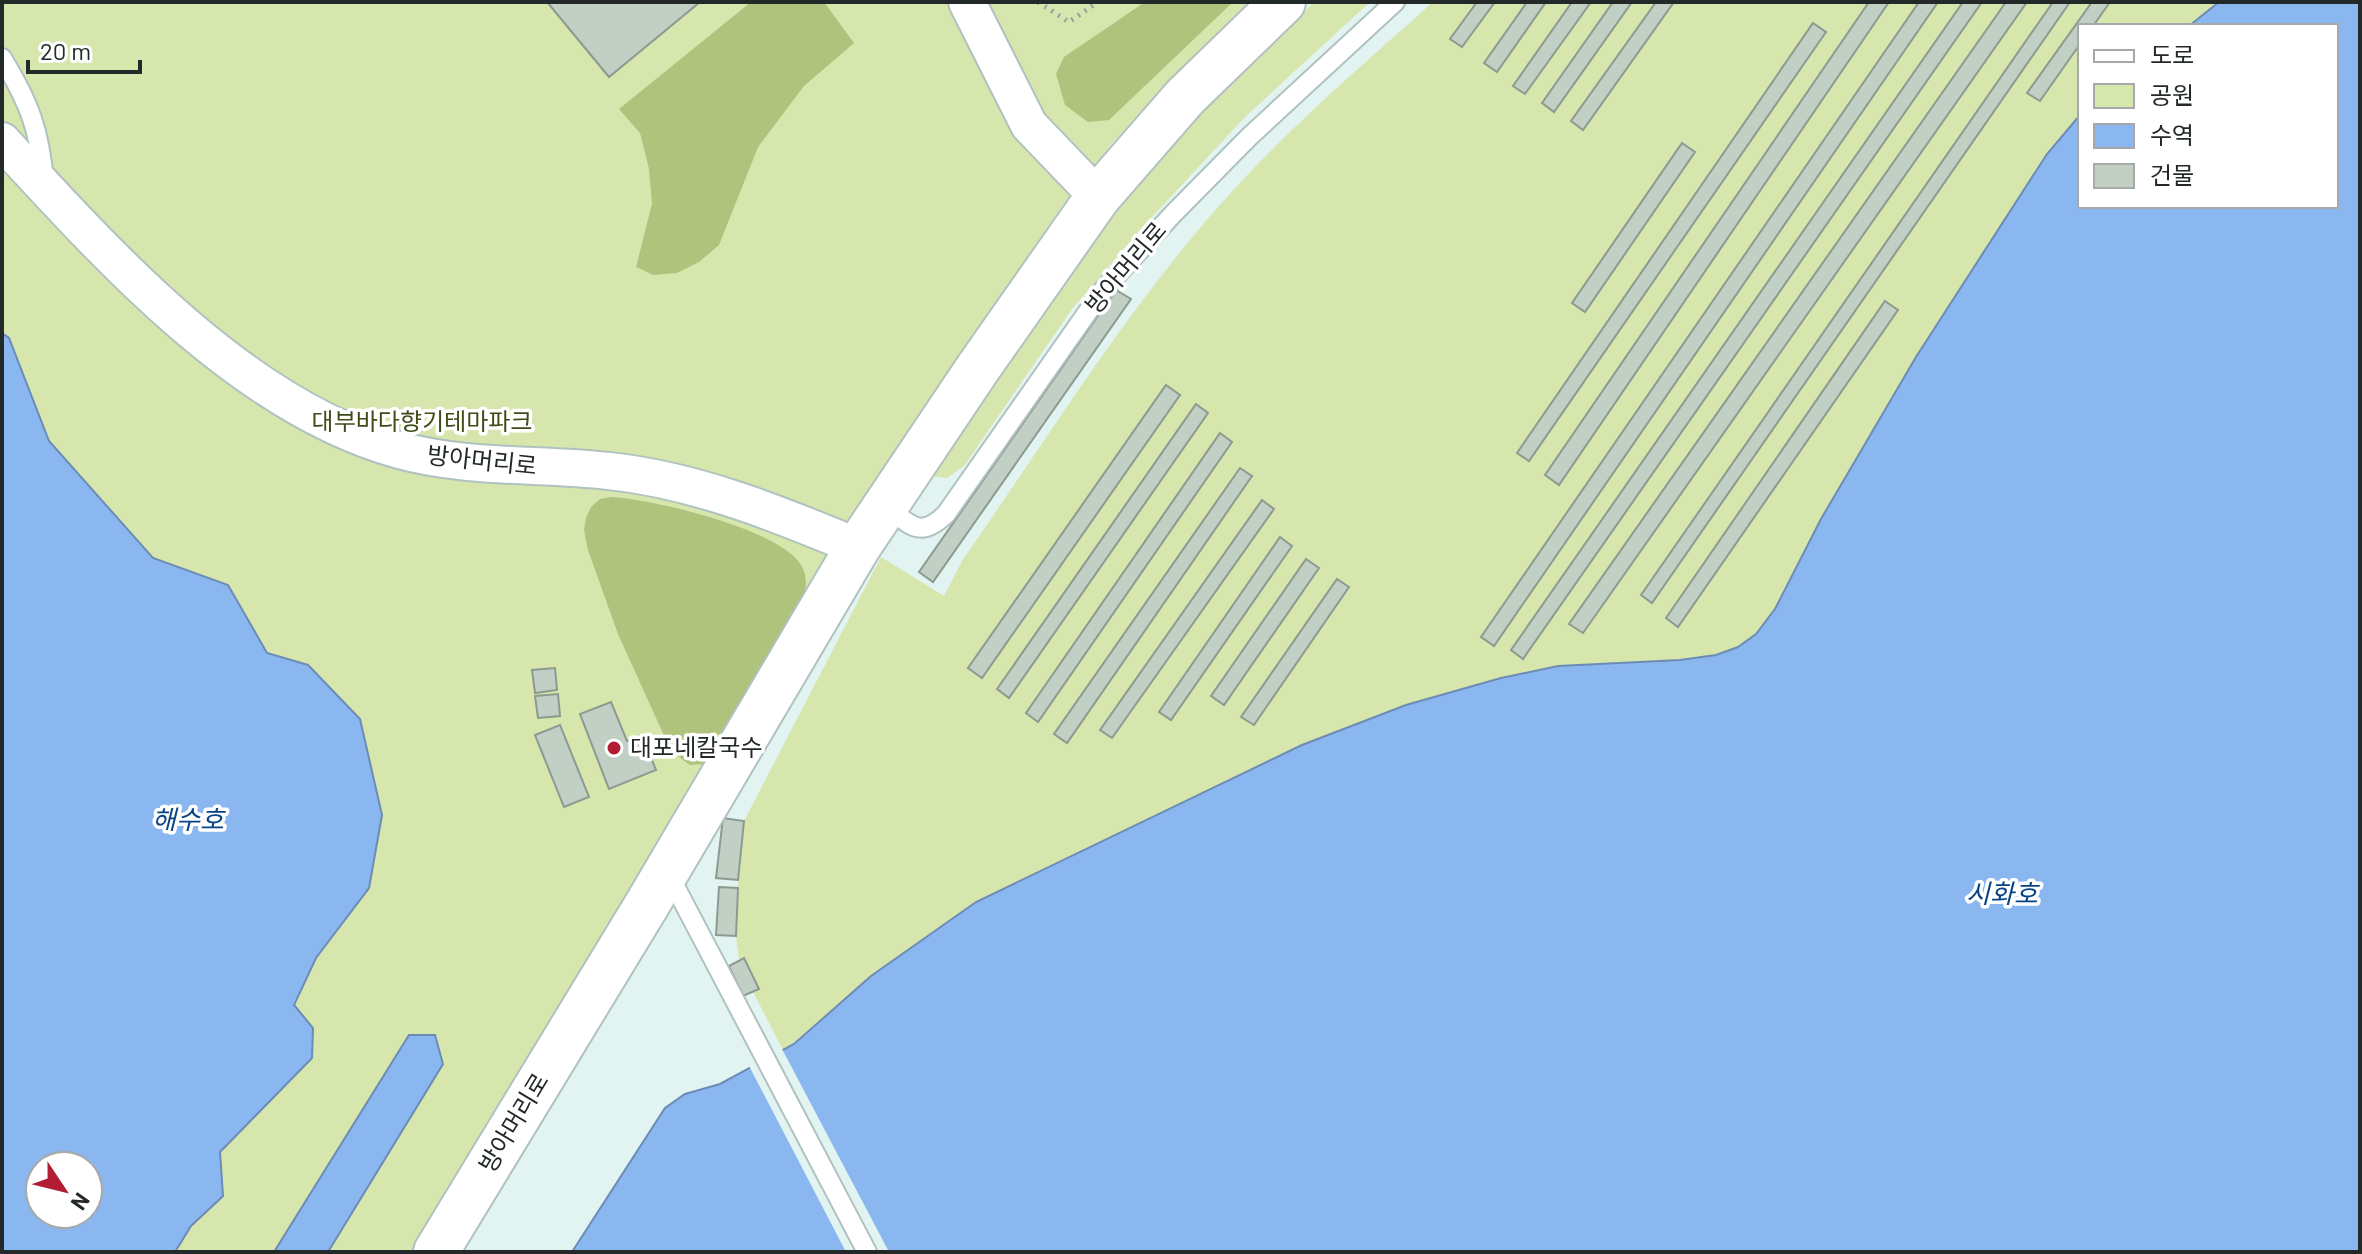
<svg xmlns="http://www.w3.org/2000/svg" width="2362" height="1254" viewBox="0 0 2362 1254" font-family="Barlow,'Noto Sans KR',sans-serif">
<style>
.green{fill:#d6e6ad;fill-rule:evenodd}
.forest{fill:#b0c37c}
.water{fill:#8bb7f1;stroke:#6c8cb5;stroke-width:2;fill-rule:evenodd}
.pier{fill:#e1f4f2}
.building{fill:#c1cfc5;stroke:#8c9a90;stroke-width:2}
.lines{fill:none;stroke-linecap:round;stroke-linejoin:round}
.service-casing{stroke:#b0c2c0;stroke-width:22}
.minor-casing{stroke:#b0c2c0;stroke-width:40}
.tertiary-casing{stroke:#b0c2c0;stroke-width:48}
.path{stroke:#95a3a1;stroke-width:5;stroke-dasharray:2 6;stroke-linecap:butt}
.service{stroke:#fff;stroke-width:18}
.minor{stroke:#fff;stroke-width:36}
.tertiary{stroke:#fff;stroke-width:44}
.poi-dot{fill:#b11d35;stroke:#fff;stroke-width:3}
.labels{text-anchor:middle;stroke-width:7;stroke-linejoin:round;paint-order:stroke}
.street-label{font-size:24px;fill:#222928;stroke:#fff}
.park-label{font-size:24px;fill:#404c18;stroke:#fff}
.poi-label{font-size:24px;fill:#222928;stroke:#fff;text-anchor:start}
.water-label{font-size:26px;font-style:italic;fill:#074487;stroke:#fff}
</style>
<rect width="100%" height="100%" fill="#e1f4f2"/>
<!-- green -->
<g class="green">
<path d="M2 2H1257L1114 141 1067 199 1026 258 865 501 414 1252H2ZM40 1166H88V1214H40Z"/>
<polygon points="1314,2 1370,2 1244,118 1140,230 1072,309 964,466 947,478 930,476 1046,300 1160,152"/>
<path d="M1433 2H2219L2189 26H2080V115L2047 154 1916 357 1821 519 1775 609 1756 634 1738 647 1716 655 1680 660 1558 666 1501 678 1406 705 1302 745 976 902 871 976 815 1028 783 1050 753 992 759 989 745 959 739 960 736 936 738 880 744 821 881 557 944 596 962 561C1045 442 1122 316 1218 207 1283 133 1359 68 1433 2Z"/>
</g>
<!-- forest -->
<g class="forest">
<polygon points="751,2 824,2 854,43 804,86 758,147 719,245 699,262 677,273 653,275 636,267 652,204 649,169 640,133 619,109"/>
<polygon points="1145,2 1233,2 1109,120 1088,122 1065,105 1056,74 1064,57"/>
<path d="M611 497C652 499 780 529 801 565 808 576 806 589 804 601L711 758 705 764 690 765 671 751 618 634 588 550 584 530 586 518 591 507 600 499Z"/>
</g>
<!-- water -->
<g class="water">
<polygon points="2219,2 2360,2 2360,1252 572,1252 665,1108 685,1094 720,1084 794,1044 871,976 976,902 1302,745 1406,705 1501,678 1558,666 1680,660 1716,655 1738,647 1756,634 1775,609 1821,519 1916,357 2047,154 2080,115 2080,206 2336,206 2336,26 2189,26"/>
<path d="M2 333 9 338 49 441 153 558 228 585 267 653 308 665 360 719 382 815 369 888 316 958 294 1005 313 1028 312 1058 220 1152 223 1196 191 1226 175 1252H2ZM40 1166H88V1214H40Z"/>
<polygon points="409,1035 435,1035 443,1064 328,1252 274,1252"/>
</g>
<!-- pier -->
<polygon class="pier" points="781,1047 889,1252 846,1252 748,1064"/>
<!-- building -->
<g class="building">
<polygon points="547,2 700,2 609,77"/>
<polygon points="1477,2 1495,2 1462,47 1450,39"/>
<polygon points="1527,2 1546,2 1497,72 1484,63"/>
<polygon points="1572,2 1591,2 1525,94 1513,86"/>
<polygon points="1613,2 1632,2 1554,112 1542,103"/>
<polygon points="1656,2 1674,2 1583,130 1571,121"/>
<polygon points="1869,2 1889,2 1559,485 1545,475"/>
<polygon points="1919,2 1938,2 1494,646 1481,637"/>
<polygon points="1963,2 1982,2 1523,659 1511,650"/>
<polygon points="2006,2 2027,2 1583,633 1569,624"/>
<polygon points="2053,2 2070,2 1652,603 1641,595"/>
<polygon points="2092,2 2110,2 2093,26 2080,26 2080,44 2040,101 2027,93"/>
<polygon points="1813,23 1826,32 1529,461 1517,453"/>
<polygon points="1682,143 1695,152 1585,312 1572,303"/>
<polygon points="1116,290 1131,299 933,582 919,572"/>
<polygon points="1885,301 1898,310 1678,627 1666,618"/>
<polygon points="1166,385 1180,395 982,678 968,668"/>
<polygon points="1196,404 1208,413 1009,698 997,689"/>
<polygon points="1220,433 1232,442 1038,722 1026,713"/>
<polygon points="1240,468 1252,476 1067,743 1054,734"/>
<polygon points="1262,500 1274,509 1112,738 1100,730"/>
<polygon points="1280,537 1292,546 1171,720 1159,712"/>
<polygon points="1306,559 1319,568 1224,705 1211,696"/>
<polygon points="1337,579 1349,587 1254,725 1241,717"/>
<polygon points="555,668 557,690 535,693 532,670"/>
<polygon points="558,694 560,716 538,718 535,696"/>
<polygon points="611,702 627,741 642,735 656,770 609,789 580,714"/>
<polygon points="560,725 589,797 564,807 535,735"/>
<polygon points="723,818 744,821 738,880 716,878"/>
<polygon points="719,887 738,888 736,936 716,935"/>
<polygon points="744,958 759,989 743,996 729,966"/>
</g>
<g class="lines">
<!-- service casing -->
<g class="service-casing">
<g id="service">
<path d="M2 58C29 102 40 131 44 182"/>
<path d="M885 507C911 524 919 540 946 514L1103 290 1173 214 1249 137 1395 2"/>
<polyline points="668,873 867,1252"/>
</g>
</g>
<!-- minor casing -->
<g class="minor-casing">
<g id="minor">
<polyline points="967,2 1029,125 1098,197"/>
<path d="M2 141C109 257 243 407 399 450 468 469 539 463 609 471 695 480 779 514 858 547"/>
</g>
</g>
<!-- tertiary casing -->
<g class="tertiary-casing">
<polyline id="tertiary" points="436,1252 648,903 858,547 978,368 1098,197 1185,97 1283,2"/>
</g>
<!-- path -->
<polyline class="path" points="1038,2 1069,22 1098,2"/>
<!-- service -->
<use href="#service" class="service"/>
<!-- minor -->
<use href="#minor" class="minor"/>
<!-- tertiary -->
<use href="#tertiary" class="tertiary"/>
</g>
<!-- markers -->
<circle class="poi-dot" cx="614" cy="748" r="8"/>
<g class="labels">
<!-- street labels -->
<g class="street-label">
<text transform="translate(1126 268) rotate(-50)" y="8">방아머리로</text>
<text transform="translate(482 461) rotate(6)" y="8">방아머리로</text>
<text transform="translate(514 1123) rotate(-59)" y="8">방아머리로</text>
</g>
<!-- park labels -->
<g class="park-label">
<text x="422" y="430">대부바다향기테마파크</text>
</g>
<!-- poi labels -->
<g class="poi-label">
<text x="630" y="756">대포네칼국수</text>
</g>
<!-- water labels -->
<g class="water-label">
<text x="188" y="829">해수호</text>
<text x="2002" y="903">시화호</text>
</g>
</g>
<!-- border -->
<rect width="2362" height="1254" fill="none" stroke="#222928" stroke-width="8"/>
<!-- legend -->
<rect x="2078" y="24" width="260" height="184" fill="#ffffff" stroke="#a7a9a9" stroke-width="2"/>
<rect x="2094" y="50" width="40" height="12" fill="#ffffff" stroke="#a7a9a9" stroke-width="2"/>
<text x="2150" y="64" font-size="24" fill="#222928">도로</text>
<rect x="2094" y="84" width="40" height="24" fill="#d6e6ad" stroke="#a7a9a9" stroke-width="2"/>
<text x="2150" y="104" font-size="24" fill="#222928">공원</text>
<rect x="2094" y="124" width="40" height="24" fill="#8bb7f1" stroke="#a7a9a9" stroke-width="2"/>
<text x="2150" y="144" font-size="24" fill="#222928">수역</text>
<rect x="2094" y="164" width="40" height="24" fill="#c1cfc5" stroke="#a7a9a9" stroke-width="2"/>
<text x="2150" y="184" font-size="24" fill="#222928">건물</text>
<!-- north arrow -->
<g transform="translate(64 1190) rotate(125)"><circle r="38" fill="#ffffff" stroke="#a7a9a9" stroke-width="2"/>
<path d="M0-6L14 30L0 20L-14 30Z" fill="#b11d35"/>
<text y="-12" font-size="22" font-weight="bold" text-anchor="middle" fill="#222928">N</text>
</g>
<!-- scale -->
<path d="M28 60v12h112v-12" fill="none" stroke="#222928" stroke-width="4"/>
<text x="40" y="60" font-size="24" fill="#222928" stroke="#ffffff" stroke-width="6" paint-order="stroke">20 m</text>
</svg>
